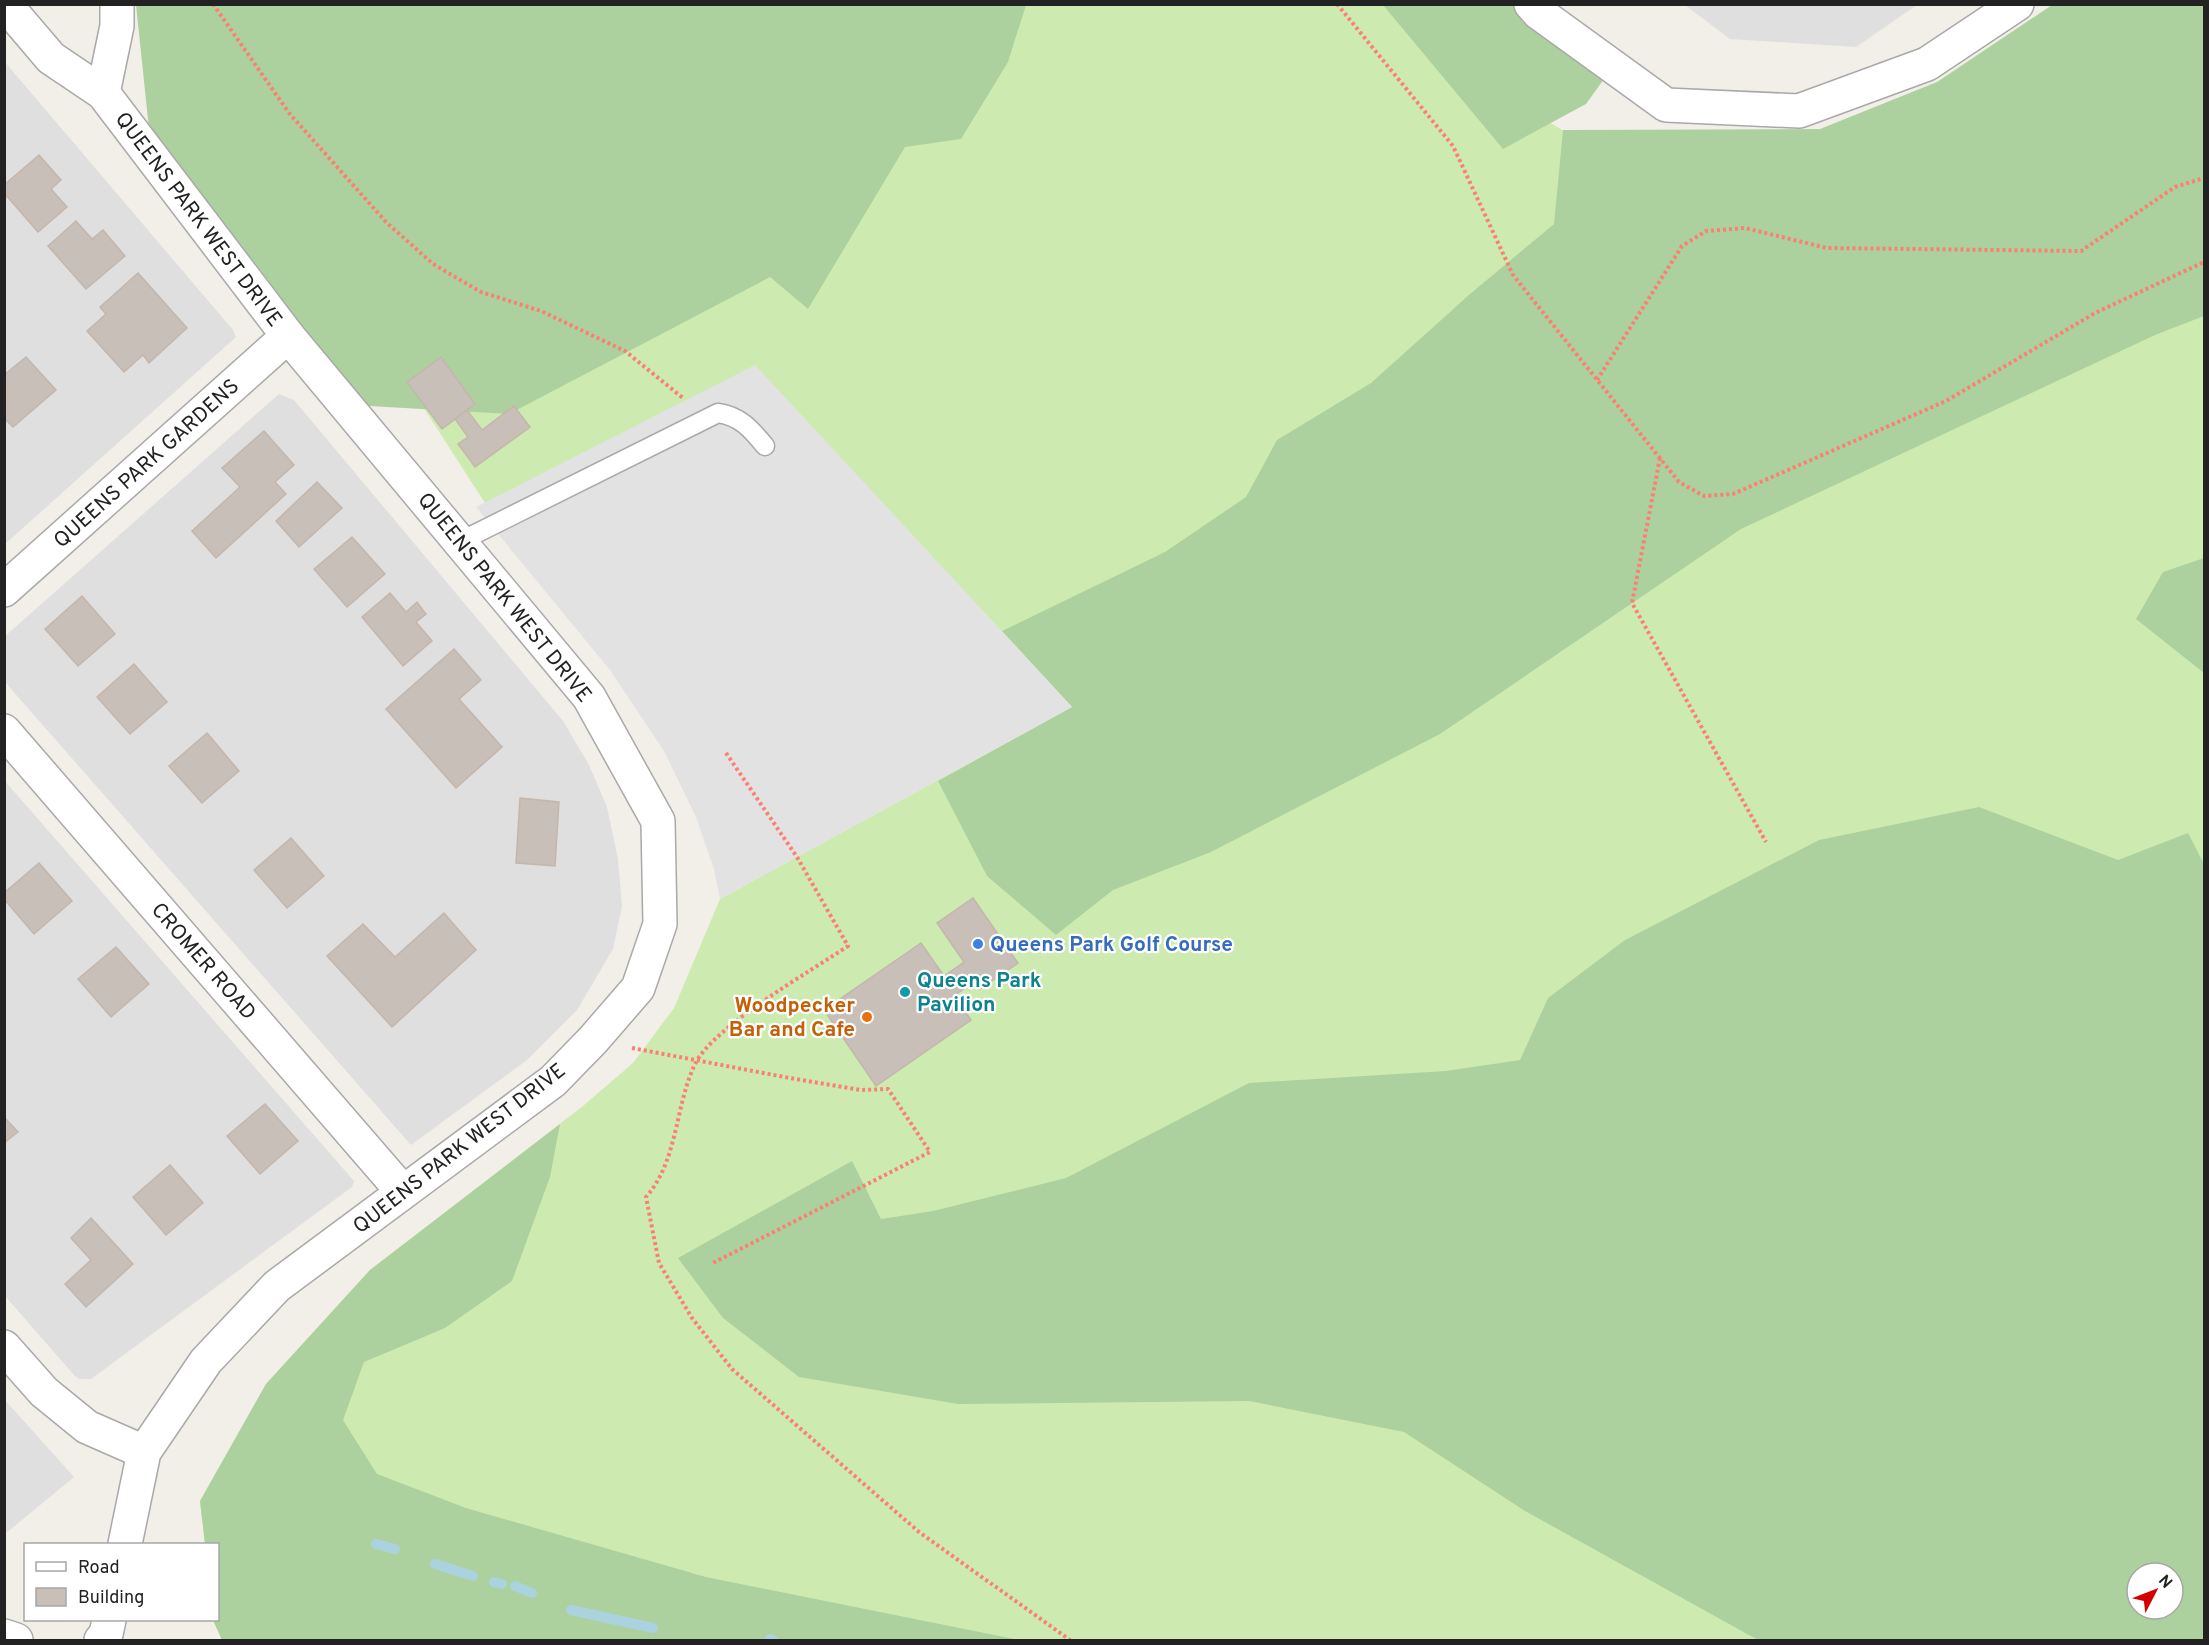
<svg xmlns="http://www.w3.org/2000/svg" width="2209" height="1645" viewBox="0 0 2209 1645" font-family="Overpass,sans-serif">
<style>
.residential{fill:#e0dfdf}
.grass{fill:#cdebb0;fill-rule:evenodd}
.forest{fill:#add19e;fill-rule:evenodd}
.parking{fill:#e2e2e2}
.lines{fill:none;stroke-linecap:round;stroke-linejoin:round}
.stream{stroke:#aad3df;stroke-width:10}
.building{fill:#c7bfb8;stroke:#c4b6ab;stroke-width:1.5}
.lane-casing{stroke:#a9a9a9;stroke-width:21}
.street-casing{stroke:#a9a9a9;stroke-width:36}
.path{stroke:#fa8072;stroke-width:4;stroke-dasharray:3 3;stroke-linecap:butt}
.lane{stroke:#fff;stroke-width:18}
.street{stroke:#fff;stroke-width:33}
.shop-dot{fill:#3f7fe0;stroke:#fff;stroke-width:2}
.culture-dot{fill:#0f9aa8;stroke:#fff;stroke-width:2}
.food-dot{fill:#e8710a;stroke:#fff;stroke-width:2}
.labels{text-anchor:middle;stroke-width:4.5;stroke-linejoin:round;paint-order:stroke}
.street-label{font-size:21px;fill:#222;stroke:#fff}
.shop-label{font-size:21px;font-weight:bold;fill:#366cbe;stroke:#fff;text-anchor:start}
.culture-label{font-size:21px;font-weight:bold;fill:#0d838f;stroke:#fff;text-anchor:start}
.food-label{font-size:21px;font-weight:bold;fill:#c56008;stroke:#fff;text-anchor:end}
</style>
<rect width="100%" height="100%" fill="#f2efe9"/>
<!-- residential -->
<g class="residential">
<polygon points="1685,5 1917,5 1856,47 1730,39"/>
<polygon points="4,61 233,330 236,337 5,544"/>
<polygon points="279,394 294,400 563,721 589,765 607,807 618,859 622,906 613,949 577,1010 527,1060 411,1145 5,682 4,637"/>
<polygon points="4,780 354,1181 352,1187 91,1379 79,1379 74,1375 5,1296"/>
<polygon points="4,1399 74,1477 5,1534 4,1534"/>
</g>
<!-- grass -->
<path class="grass" d="M177 5H1431L1517 104 1650 180 2204 150V1640H222L213 1620H218V1544H205L200 1501 266 1384 370 1270 583 1106 633 1063 674 1008 720 899 1072 707 755 366 485 503 407 382ZM2137 1573H2173V1609H2137Z"/>
<!-- forest -->
<g class="forest">
<polygon points="136,5 1026,5 1008,62 961,139 905,147 808,309 770,277 509,414 352,405 151,148"/>
<polygon points="1383,5 1514,5 1525,18 1604,79 1586,104 1503,149"/>
<polygon points="2052,5 2204,5 2204,316 2155,335 1741,529 1440,734 1211,852 1113,890 1056,935 987,876 938,781 1072,707 1002,631 1165,552 1246,497 1277,440 1371,383 1470,294 1554,224 1563,130 1820,129 1937,82"/>
<polygon points="2204,558 2204,673 2136,619 2163,572"/>
<path d="M1979 807 2118 860 2188 833 2204 864V1640H1758L1525 1511 1404 1432 1249 1401 958 1404 799 1377 723 1318 678 1258 852 1161 881 1219 933 1211 1066 1178 1249 1083 1446 1071 1520 1060 1548 998 1625 940 1819 840ZM2137 1573H2173V1609H2137Z"/>
<polygon points="560,1124 550,1177 512,1281 445,1328 364,1362 343,1420 377,1474 466,1508 706,1577 1019,1640 222,1640 213,1620 218,1620 218,1544 205,1544 200,1501 266,1384 370,1270"/>
</g>
<!-- parking -->
<polygon class="parking" points="755,365 1072,707 720,899 714,869 696,817 664,751 610,670 476,507"/>
<g class="lines">
<!-- stream -->
<g class="stream">
<polyline points="376,1544 395,1549"/>
<polyline points="435,1564 473,1576"/>
<polyline points="494,1582 502,1584"/>
<polyline points="515,1586 532,1593"/>
<polyline points="571,1610 653,1628"/>
<polyline points="770,1639 773,1640"/>
</g>
</g>
<!-- building -->
<g class="building">
<polygon points="39,155 61,180 51,189 67,207 38,232 4,193 4,185"/>
<polygon points="76,221 92,239 103,230 125,256 86,289 48,246"/>
<polygon points="138,273 187,328 149,363 143,355 124,372 87,331 106,314 100,307"/>
<polygon points="26,357 56,390 13,427 4,418 4,375"/>
<polygon points="441,357 475,404 442,429 407,382"/>
<polygon points="514,406 530,427 475,467 458,444 468,437 455,419 467,410 482,430"/>
<polygon points="264,431 294,465 275,482 286,494 216,558 192,531 240,487 222,468"/>
<polygon points="317,482 342,508 299,547 276,521"/>
<polygon points="352,537 385,574 347,607 314,569"/>
<polygon points="390,593 406,612 417,602 426,614 416,622 432,641 403,666 362,617"/>
<polygon points="82,596 115,634 78,666 45,629"/>
<polygon points="454,649 481,680 459,699 502,747 456,788 386,709"/>
<polygon points="134,664 167,702 130,734 97,697"/>
<polygon points="207,733 239,771 202,803 169,766"/>
<polygon points="520,798 559,802 555,866 516,863"/>
<polygon points="291,838 324,876 287,908 254,870"/>
<polygon points="39,863 72,901 34,934 4,899 4,893"/>
<polygon points="973,898 1018,963 980,989 975,981 954,996 971,1020 876,1086 824,1010 921,943 944,976 964,962 937,923"/>
<polygon points="444,913 476,950 392,1027 327,956 363,924 395,957"/>
<polygon points="116,947 149,984 111,1017 78,979"/>
<polygon points="265,1104 298,1141 260,1174 227,1136"/>
<polygon points="4,1117 18,1132 4,1143"/>
<polygon points="170,1165 203,1203 166,1235 133,1197"/>
<polygon points="91,1218 133,1264 86,1307 65,1284 91,1260 71,1238"/>
</g>
<g class="lines">
<!-- lane casing -->
<g class="lane-casing">
<path id="lane" d="M461 541 718 413C740 416 751 429 765 446"/>
</g>
<!-- street casing -->
<g class="street-casing">
<g id="street">
<polyline points="5,4 51,58 103,93 288,336 589,697 658,821 660,924 638,988 593,1040 553,1081 277,1286 206,1361 144,1452 125,1544"/>
<polyline points="1531,4 1539,13 1666,105 1799,111 1927,64 2017,4"/>
<polyline points="103,93 117,26 117,4"/>
<polyline points="4,590 288,336"/>
<polyline points="4,731 403,1192"/>
<polyline points="4,1347 44,1392 87,1427 144,1452"/>
<polyline points="4,1636 16,1640"/>
<polyline points="101,1640 106,1634 109,1620"/>
</g>
</g>
<!-- path -->
<g class="path">
<polyline points="213,4 289,113 386,222 433,264 481,292 541,311 625,351 683,398"/>
<polyline points="1337,4 1453,146 1513,275 1679,482 1704,496 1733,494 1946,401 2095,313 2204,262"/>
<polyline points="1597,380 1682,246 1706,231 1745,228 1827,248 2081,251 2175,187 2204,178"/>
<polyline points="1660,458 1632,603 1766,842"/>
<path d="M726 753 797 857 848 946C811 971 714 1026 695 1064 675 1106 678 1161 646 1197L659 1263 692 1318 732 1369 919 1532 1070 1640"/>
<polyline points="632,1048 795,1079 861,1090 888,1089 930,1152 711,1264"/>
</g>
<!-- lane -->
<use href="#lane" class="lane"/>
<!-- street -->
<use href="#street" class="street"/>
</g>
<!-- markers -->
<circle class="shop-dot" cx="978" cy="944" r="6"/>
<circle class="culture-dot" cx="905" cy="992" r="6"/>
<circle class="food-dot" cx="867" cy="1017" r="6"/>
<g class="labels">
<!-- street labels -->
<g class="street-label">
<text transform="translate(199 219) rotate(53)" y="7">QUEENS PARK WEST DRIVE</text>
<text transform="translate(146 463) rotate(-42)" y="7">QUEENS PARK GARDENS</text>
<text transform="translate(505 597) rotate(51)" y="7">QUEENS PARK WEST DRIVE</text>
<text transform="translate(204 961) rotate(49)" y="7">CROMER ROAD</text>
<text transform="translate(459 1148) rotate(-38)" y="7">QUEENS PARK WEST DRIVE</text>
</g>
<!-- shop labels -->
<g class="shop-label">
<text x="990" y="951">Queens Park Golf Course</text>
</g>
<!-- culture labels -->
<g class="culture-label">
<text x="917" y="987">Queens Park<tspan x="917" dy="24">Pavilion</tspan></text>
</g>
<!-- food labels -->
<g class="food-label">
<text x="855" y="1012">Woodpecker<tspan x="855" dy="24">Bar and Cafe</tspan></text>
</g>
</g>
<!-- border -->
<rect width="2209" height="1645" fill="none" stroke="#222222" stroke-width="12"/>
<!-- legend -->
<rect x="24" y="1543" width="195" height="78" fill="#ffffff" stroke="#a7a7a7" stroke-width="1.5"/>
<rect x="36" y="1562" width="30" height="9" fill="#ffffff" stroke="#a7a7a7" stroke-width="1.5"/>
<text x="78" y="1573" font-size="18" fill="#222222">Road</text>
<rect x="36" y="1588" width="30" height="18" fill="#c7bfb8" stroke="#a7a7a7" stroke-width="1.5"/>
<text x="78" y="1603" font-size="18" fill="#222222">Building</text>
<!-- north arrow -->
<g transform="translate(2155 1591) rotate(48)"><circle r="28" fill="#ffffff" stroke="#a7a7a7" stroke-width="1.5"/>
<path d="M0-4.5L10 22L0 15L-10 22Z" fill="#d40000"/>
<text y="-9" font-size="16" font-weight="bold" text-anchor="middle" fill="#222222">N</text>
</g>
</svg>
